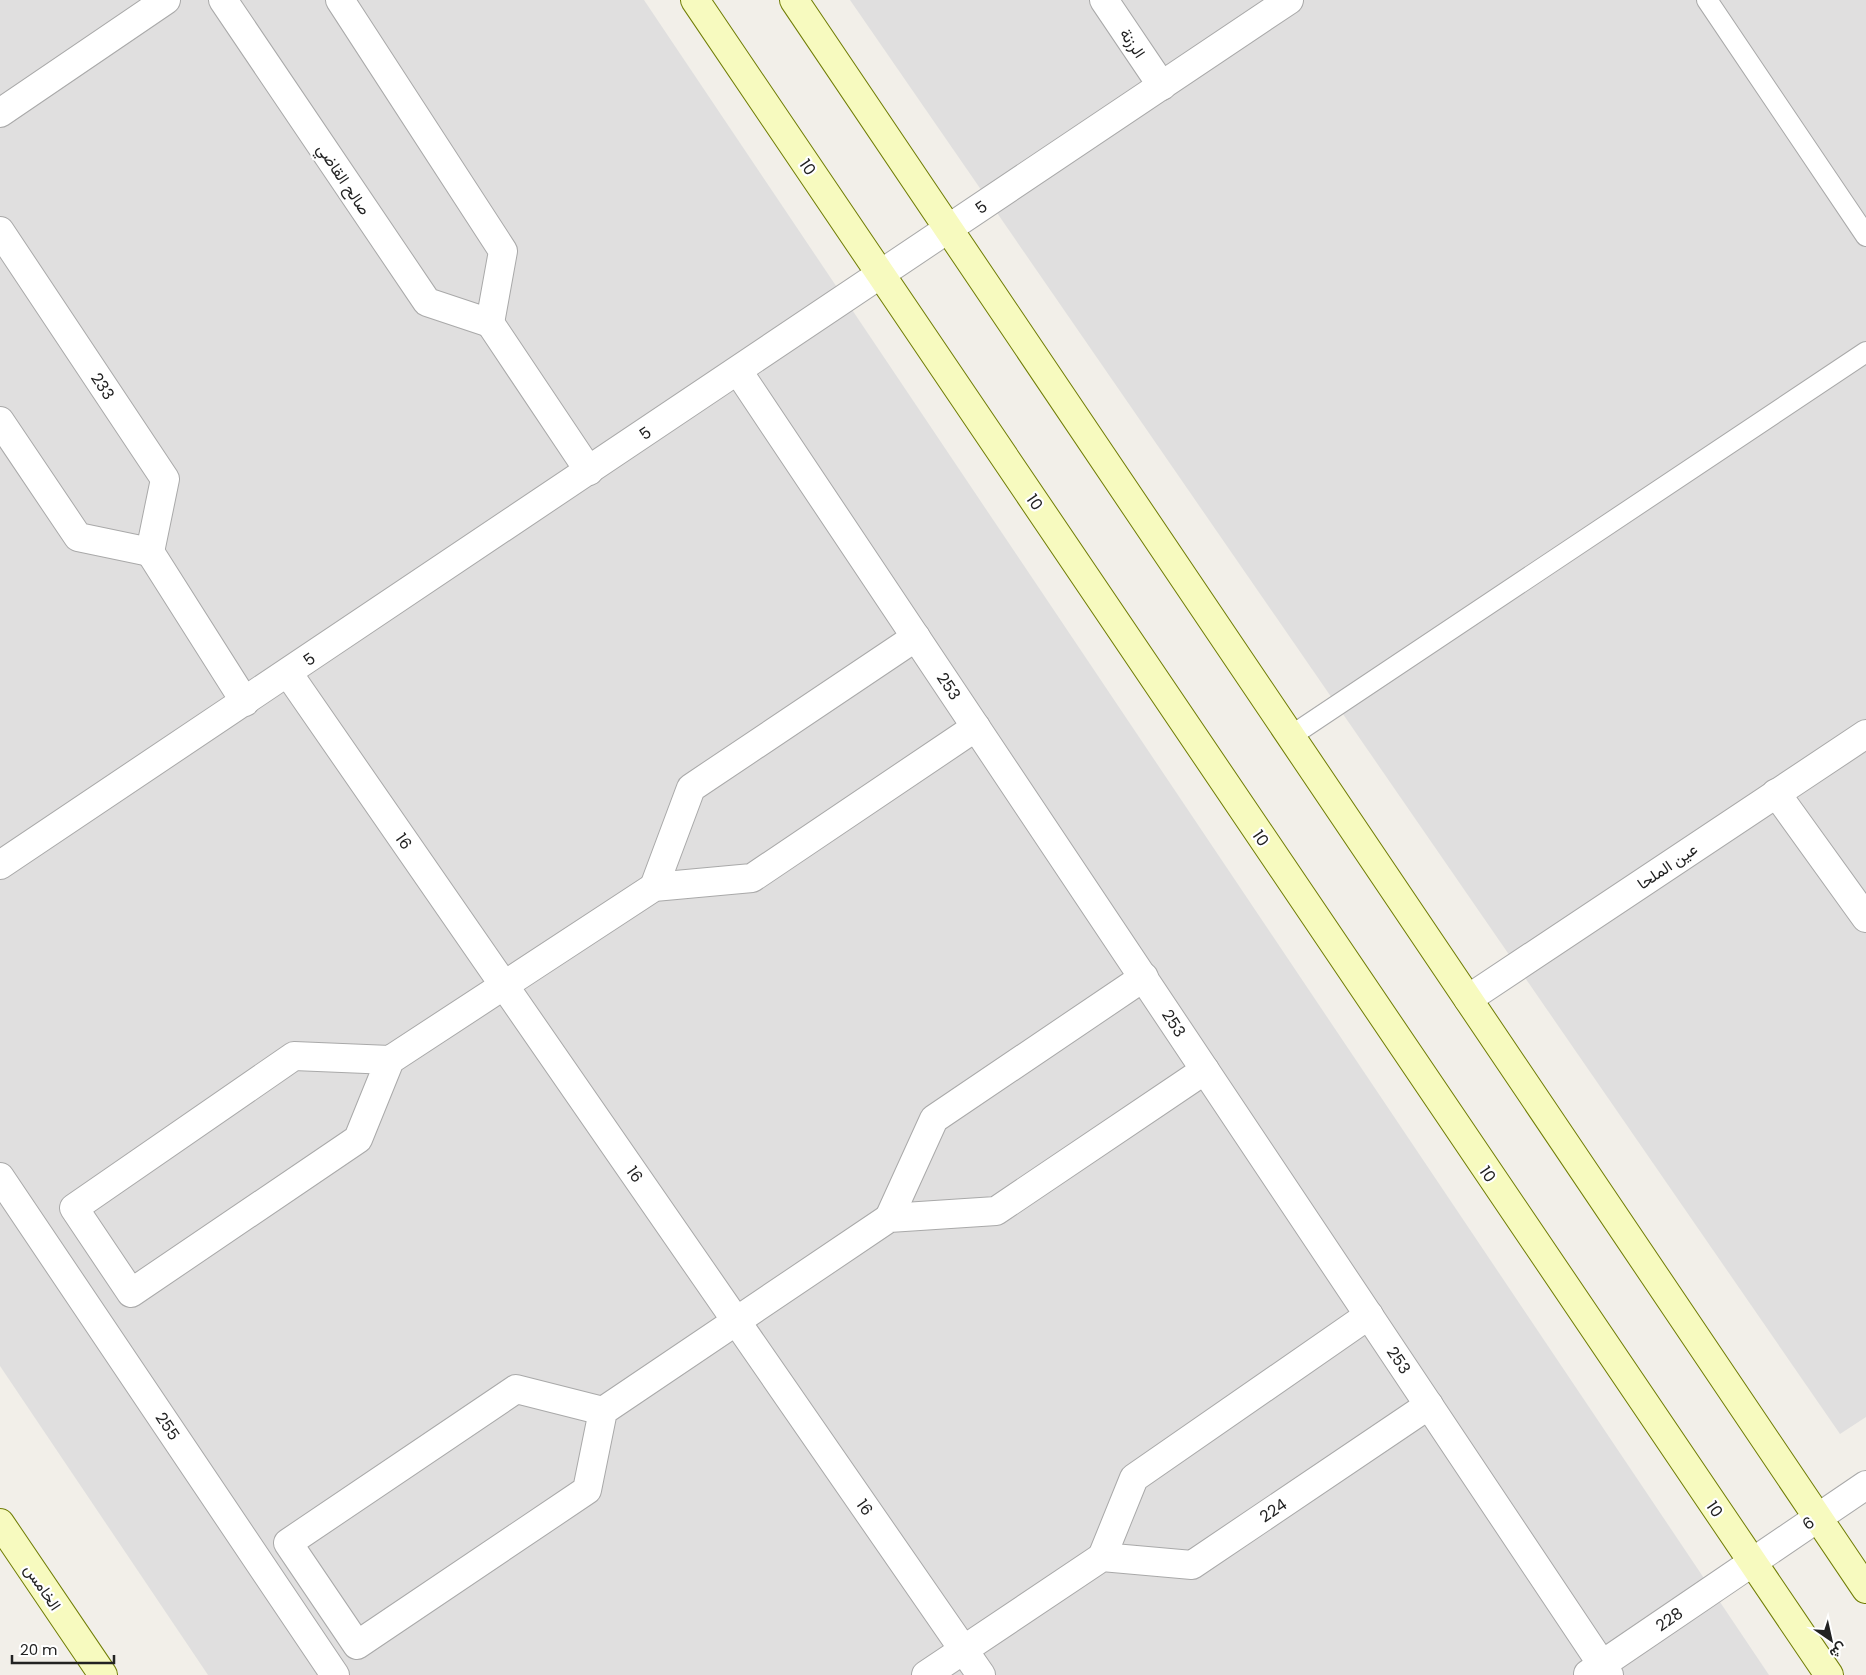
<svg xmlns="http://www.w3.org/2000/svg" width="1866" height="1675" viewBox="0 0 1866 1675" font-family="Poppins,Vazirmatn,sans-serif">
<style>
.residential{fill:#e0dfdf}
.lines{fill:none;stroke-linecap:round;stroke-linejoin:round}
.lane-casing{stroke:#a9a9a9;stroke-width:22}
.street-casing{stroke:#a9a9a9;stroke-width:30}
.secondary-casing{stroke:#707d05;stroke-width:30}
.lane{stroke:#fff;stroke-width:20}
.street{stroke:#fff;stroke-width:28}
.secondary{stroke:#f7fabf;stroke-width:28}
.labels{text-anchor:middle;stroke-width:4.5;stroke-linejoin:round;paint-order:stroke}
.street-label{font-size:16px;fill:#222;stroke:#fff}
</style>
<rect width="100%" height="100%" fill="#f2efe9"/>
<!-- residential -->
<g class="residential">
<polygon points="0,0 644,0 1769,1675 208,1675 0,1366"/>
<polygon points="850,0 1866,0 1866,1417 1840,1434"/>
</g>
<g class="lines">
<!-- lane casing -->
<g class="lane-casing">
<g id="lane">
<polyline points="1707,0 1866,236"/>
<polyline points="1291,736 1866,352"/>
</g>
</g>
<!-- street casing -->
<g class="street-casing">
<g id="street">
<polyline points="223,0 427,302 490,323 503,251 340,0"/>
<polyline points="1104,0 1162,86"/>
<polyline points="0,113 166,0"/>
<polyline points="0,231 165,479 150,552 78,537 0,421"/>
<polyline points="490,323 589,471"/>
<polyline points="738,371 1609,1675"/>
<polyline points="150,552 245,702"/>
<polyline points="288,673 981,1675"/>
<polyline points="1776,793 1866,918"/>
<polyline points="0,865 1289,0"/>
<polyline points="654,887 691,788 916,637"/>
<polyline points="1468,999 1866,734"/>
<polyline points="390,1060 358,1139 131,1293 74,1208 294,1056 390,1060 654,887 752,878 976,727"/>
<polyline points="0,1177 335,1675"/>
<polyline points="889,1218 934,1119 1144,977"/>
<polyline points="603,1411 516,1389 288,1543 357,1645 587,1490 603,1411 889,1218 996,1211 1205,1070"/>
<polyline points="1102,1557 1134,1478 1369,1315"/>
<polyline points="1588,1674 1866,1485"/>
<polyline points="926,1675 1102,1557 1192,1565 1429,1405"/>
</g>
</g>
<!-- secondary casing -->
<g class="secondary-casing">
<g id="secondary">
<polyline points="695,0 1829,1675"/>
<polyline points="794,0 1866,1589"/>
<polyline points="0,1523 103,1675"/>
</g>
</g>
<!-- lane -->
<use href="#lane" class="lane"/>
<!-- street -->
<use href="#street" class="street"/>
<!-- secondary -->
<use href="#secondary" class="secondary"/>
</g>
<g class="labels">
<!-- street labels -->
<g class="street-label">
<text transform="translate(1133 43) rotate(56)" y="6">الرزنة</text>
<text transform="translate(808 167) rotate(56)" y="6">10</text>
<text transform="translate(344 179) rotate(56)" y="6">صالح القاضي</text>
<text transform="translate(981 207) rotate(-34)" y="6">5</text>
<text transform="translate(103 386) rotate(56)" y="6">233</text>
<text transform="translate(645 433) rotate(-34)" y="6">5</text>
<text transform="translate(1035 502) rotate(56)" y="6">10</text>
<text transform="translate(309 659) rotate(-34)" y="6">5</text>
<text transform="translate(949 686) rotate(56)" y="6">253</text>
<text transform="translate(1261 838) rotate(56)" y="6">10</text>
<text transform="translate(404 841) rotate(55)" y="6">16</text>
<text transform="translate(1667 866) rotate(-34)" y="6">عين الملحا</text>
<text transform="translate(1174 1023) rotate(57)" y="6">253</text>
<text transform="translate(635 1174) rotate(55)" y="6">16</text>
<text transform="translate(1488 1174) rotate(56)" y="6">10</text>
<text transform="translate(1399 1360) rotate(56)" y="6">253</text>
<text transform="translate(168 1426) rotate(56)" y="6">255</text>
<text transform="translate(865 1507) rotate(55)" y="6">16</text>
<text transform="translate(1715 1509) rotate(56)" y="6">10</text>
<text transform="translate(1273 1510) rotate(-34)" y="6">224</text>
<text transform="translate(1808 1523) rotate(-34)" y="6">6</text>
<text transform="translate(43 1587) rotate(56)" y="6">الخامس</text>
<text transform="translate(1669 1619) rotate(-35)" y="6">228</text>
</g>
</g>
<!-- north arrow -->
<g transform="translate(1831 1640) rotate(146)" stroke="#ffffff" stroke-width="4" paint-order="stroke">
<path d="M0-4L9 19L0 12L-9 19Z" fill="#222222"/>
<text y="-8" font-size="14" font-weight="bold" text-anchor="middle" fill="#222222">ش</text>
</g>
<!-- scale -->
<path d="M12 1655v8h102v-8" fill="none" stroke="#222222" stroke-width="2.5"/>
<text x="20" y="1655" font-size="15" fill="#222222" stroke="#ffffff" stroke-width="4" paint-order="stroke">20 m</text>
</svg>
